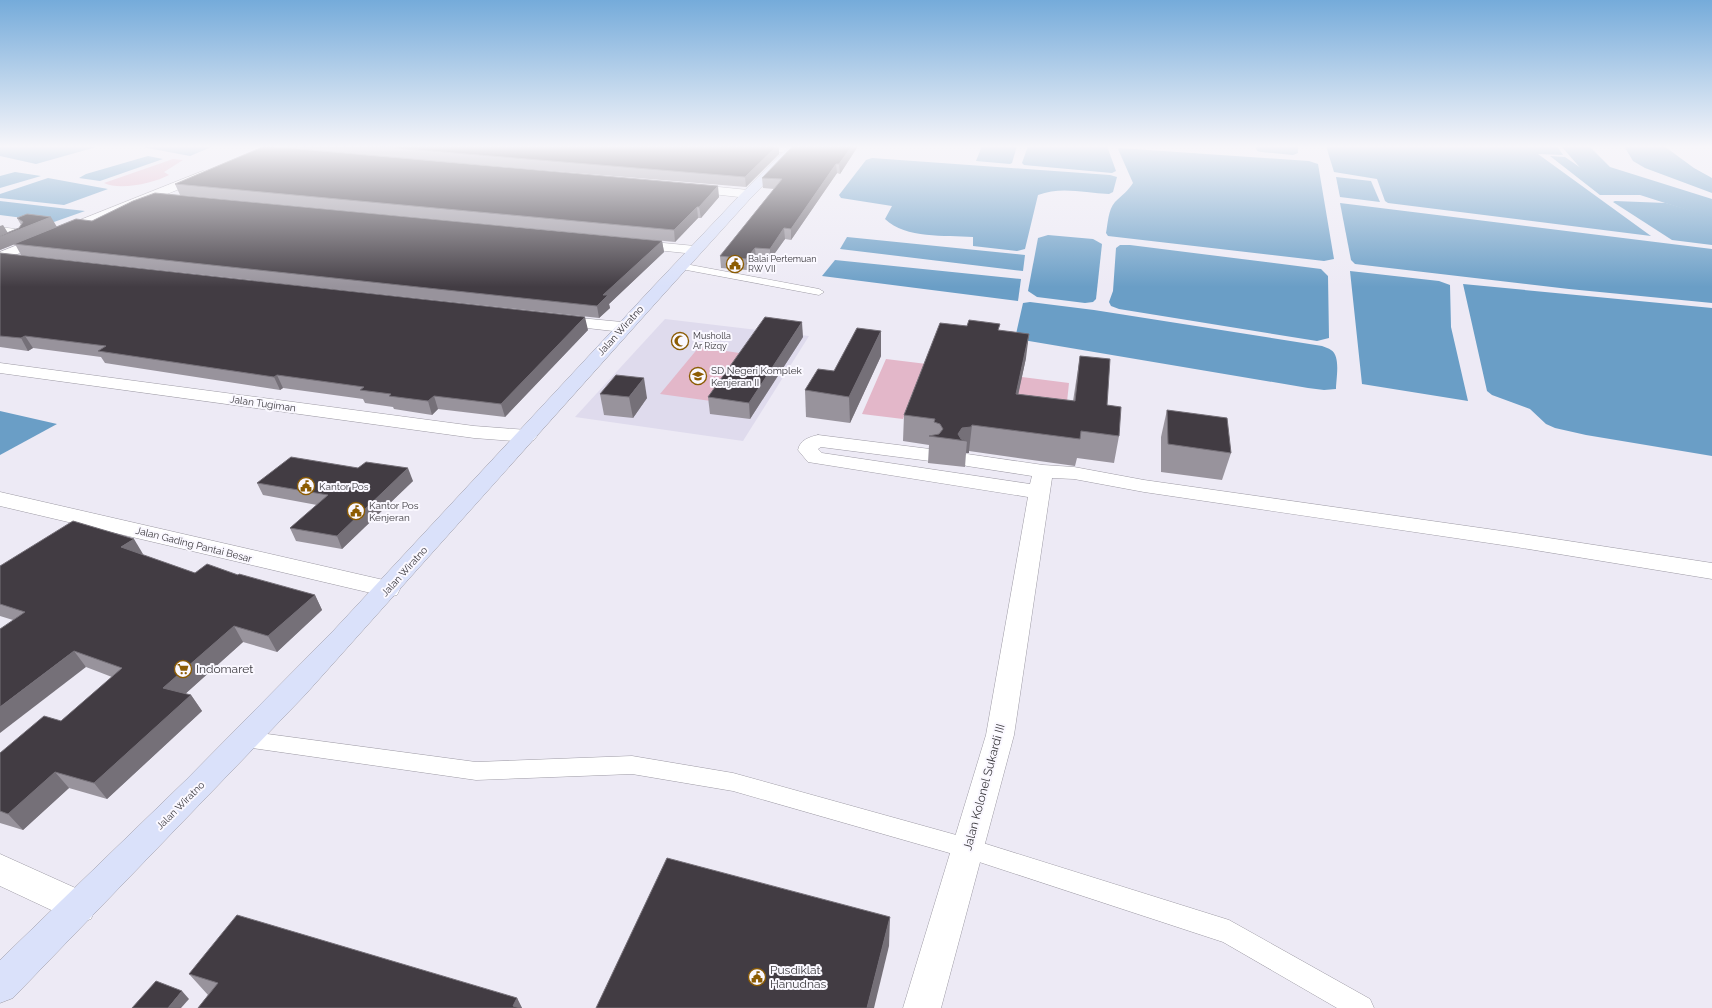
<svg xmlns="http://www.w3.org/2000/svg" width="1712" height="1008" viewBox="0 0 1712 1008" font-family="Raleway,sans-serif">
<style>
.built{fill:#dfdbed}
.green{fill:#e3b7c9}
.water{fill:#6a9ec6}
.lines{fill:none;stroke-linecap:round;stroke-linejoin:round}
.river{fill:#6a9ec6;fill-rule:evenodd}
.lane-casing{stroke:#9e9ba5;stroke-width:1}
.street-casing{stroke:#9e9ba5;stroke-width:1}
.secondary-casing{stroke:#9e9ba5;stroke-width:1}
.lane{fill:#fff;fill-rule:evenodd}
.street{fill:#fff;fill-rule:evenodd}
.secondary{fill:#dae1fa;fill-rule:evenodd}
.wall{fill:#98939c}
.shaded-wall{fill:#757078}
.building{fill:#423c43;stroke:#757078}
.labels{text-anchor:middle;stroke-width:4;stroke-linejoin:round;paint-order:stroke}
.far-poi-label{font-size:9px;fill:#3b393e;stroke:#faf8ff;text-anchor:start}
.street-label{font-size:10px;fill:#3b393e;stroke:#faf8ff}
.poi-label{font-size:10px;fill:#3b393e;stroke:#faf8ff;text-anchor:start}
.near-poi-label{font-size:12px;fill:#3b393e;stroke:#faf8ff;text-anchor:start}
.near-street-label{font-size:12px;fill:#3b393e;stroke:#faf8ff}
</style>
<rect width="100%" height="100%" fill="#edeaf5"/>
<!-- built -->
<polygon class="built" points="665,319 809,336 743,441 575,417"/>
<!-- green -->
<g class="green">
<path d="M173 159 183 160 164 172 169 175C154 183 120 191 104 183Z"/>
<polygon points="699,347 746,354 711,401 660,394"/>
<polygon points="886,359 951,367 941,398 912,394 903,419 862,414"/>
<polygon points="998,374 1069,383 1065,421 1021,416"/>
</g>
<!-- water -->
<g class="water">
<polygon points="0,146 100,146 36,164 0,156"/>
<polygon points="137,146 214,146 190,156"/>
<polygon points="982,146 1017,146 1012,163 1010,164 976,161"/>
<polygon points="1028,146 1107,146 1116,171 1112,173 1024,165 1022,163"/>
<polygon points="1255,146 1298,146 1298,153 1293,155 1261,152 1257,151"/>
<polygon points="1326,146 1557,146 1563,155 1538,154 1651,236 1388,203 1385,201 1377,179 1334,172"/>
<polygon points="1624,146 1664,146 1694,168 1712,178 1712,193 1645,168 1633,161"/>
<path d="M1119 148 1309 161 1318 164 1334 259 1324 261 1108 236 1106 233C1108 223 1108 210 1115 202 1122 195 1128 191 1133 183L1118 149Z"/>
<polygon points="148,156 163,159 100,181 79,178 86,174"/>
<polygon points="1550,156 1565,157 1581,168 1596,175 1648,195 1600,195"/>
<path d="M872 158 1110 175 1117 177 1113 192 1109 194C1085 193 1061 186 1038 195L1025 249 1017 251 973 246V237C945 235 906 239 885 219L892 206 841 198 839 195 866 160Z"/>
<polygon points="15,172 41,176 0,188 0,176"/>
<polygon points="1336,177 1371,181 1380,202 1340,197"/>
<polygon points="48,178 108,189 64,205 0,198 0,194"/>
<polygon points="0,201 85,211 54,222 0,215"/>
<polygon points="1615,201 1666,203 1712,217 1712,245 1672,240 1613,202"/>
<polygon points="1340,203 1712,249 1712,303 1569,289 1355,264 1351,260"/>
<polygon points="1048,235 1093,239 1102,244 1096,299 1093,302 1085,303 1037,297 1028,291 1038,238"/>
<polygon points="847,237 1025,255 1023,271 840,249"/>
<polygon points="1120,245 1130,245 1321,269 1328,276 1329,338 1317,341 1119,309 1111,306 1109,302 1113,291 1116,248"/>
<polygon points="835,260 1021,279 1018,301 822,276"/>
<polygon points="1350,271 1439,281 1450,285 1451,327 1468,401 1362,384"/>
<polygon points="1463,284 1712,308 1712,456 1586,435 1555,428 1546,424 1530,409 1492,395 1487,391"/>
<path d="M1030 302 1094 310 1322 346C1324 347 1329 348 1331 350 1341 356 1336 379 1336 389L1324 390 1308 388 1023 340 1016 334 1023 303Z"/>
<polygon points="0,411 57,424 0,455"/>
</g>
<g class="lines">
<!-- river -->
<polygon class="river" points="1561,146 1589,146 1610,167 1712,199 1712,218 1590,179"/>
<!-- lane casing -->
<g class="lane-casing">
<g id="lane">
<polygon points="0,227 23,230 28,233 24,238 0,248 0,241 16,235 0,233"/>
<polygon points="680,263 819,289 824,292 819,295 676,268 675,266 676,264"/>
<polygon points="245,731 476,762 632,756 733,773 967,838 1229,920 1370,999 1374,1008 1337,1008 1223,942 967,858 733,791 632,774 476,780 245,747 238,745 235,739 238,733"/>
</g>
</g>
<!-- street casing -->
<g class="street-casing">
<g id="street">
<polygon points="740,146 795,148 797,150 791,153 745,149"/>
<polygon points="203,171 207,172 209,175 207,178 0,261 0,252"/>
<polygon points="689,184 748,190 754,194 748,198 685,191 683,188"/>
<polygon points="632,240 695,246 700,247 702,250 700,253 695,254 627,247 625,244 627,241"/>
<polygon points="558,316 622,322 628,323 630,327 628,331 622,332 552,324 550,321 552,318"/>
<polygon points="0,363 474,426 527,430 534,432 537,436 534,440 527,442 474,438 0,373"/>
<path d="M818 435 930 449 937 451 940 455 937 459 930 461 821 447 818 449 822 453 1030 484 1032 476 967 466 960 464 957 460 960 456 967 454 1043 465 1074 467 1144 480 1516 533 1712 563V579L1516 547 1144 492 1074 479 1052 478 1014 735 941 1008H903L986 735 1028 497 808 462 798 450C800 440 809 437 818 435Z"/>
<polygon points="0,492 388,581 397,583 400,589 397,595 388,597 0,506"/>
<polygon points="0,854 91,895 96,907 91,919 79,923 0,886"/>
</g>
</g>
<!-- secondary casing -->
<g class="secondary-casing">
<polygon id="secondary" points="789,146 801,146 749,200 662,296 305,695 13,998 0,1003 0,960 187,779 334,630 651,289 740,195"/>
</g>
<!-- lane -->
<use href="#lane" class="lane"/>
<!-- street -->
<use href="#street" class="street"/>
<!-- secondary -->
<use href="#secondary" class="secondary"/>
</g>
<!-- wall -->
<g class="wall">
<polygon points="284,146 779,146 779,154 746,187 362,155 719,197 701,218 698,218 675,242 180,195 175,184 285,148"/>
<polygon points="793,146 858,146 840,174 837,173 791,240 785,239 770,260 756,259 747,270 721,268 720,256 774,189 763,188 762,178"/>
<polygon points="17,218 57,227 92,221 662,241 664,252 609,304 610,308 599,318 21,255 15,244 0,250 8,232 19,228 21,225"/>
<polygon points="0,253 588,330 505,417 438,409 432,415 394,409 393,407 365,403 363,399 283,388 280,390 105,363 101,357 33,348 28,351 0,347"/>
<polygon points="999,331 1026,358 1018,394 1073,401 1080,356 1107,405 1119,436 1114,463 1077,458 1075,466 969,451 969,453 966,453 965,467 928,463 929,445 903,441 904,415"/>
<polygon points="803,337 750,419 710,414 708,397"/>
<polygon points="881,356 850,423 806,417 805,390 834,371"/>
<polygon points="600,394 647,398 633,418 604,415"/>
<polygon points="1167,410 1231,453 1222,480 1161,472 1161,437"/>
<polygon points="358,468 413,481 342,549 296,541 290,528 317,505 263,495 257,483"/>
<polygon points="143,554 142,555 195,573 238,575 315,595 322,610 277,652 243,642 185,694 191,695 202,711 107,799 69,788 23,830 0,823 0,753 61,721 112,677 86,667 13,620 0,616 0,566"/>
<polygon points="189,974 517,998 522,1008 198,1008 208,995"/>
</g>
<!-- shaded-wall -->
<g class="shaded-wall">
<polygon points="777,146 779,146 779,154 746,187 745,177"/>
<polygon points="852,146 858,146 840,174 839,164"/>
<polygon points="836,164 837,173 791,240 791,229"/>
<polygon points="718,186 719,197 701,218 699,207"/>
<polygon points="697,207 698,218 675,242 674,230"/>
<polygon points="51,217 57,227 14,244 15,244 0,250 0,226 3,225 8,233"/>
<polygon points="784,228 785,239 770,260 770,249"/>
<polygon points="662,241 664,252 609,304 610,308 599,318 597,306 603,295"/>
<polygon points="755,248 756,259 747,270 746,259"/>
<polygon points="585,317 588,330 505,417 501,404"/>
<polygon points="802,322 803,337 750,419 749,403"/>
<polygon points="881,331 881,356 850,423 849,397"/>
<polygon points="1029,334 1026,358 1013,419 1016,394"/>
<polygon points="25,336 33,348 28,351 21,338"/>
<polygon points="277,375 283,388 280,390 274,377"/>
<polygon points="644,378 647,398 633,418 629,397"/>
<polygon points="434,396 438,409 432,415 428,401"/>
<polygon points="972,425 969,451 969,453 966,453 967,441 957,440 958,434 962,428"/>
<polygon points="408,468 413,481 342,549 337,536"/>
<polygon points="134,539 143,554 131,563 121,547"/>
<polygon points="315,595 322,610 277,652 268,636"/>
<polygon points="234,626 243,642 174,704 163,688"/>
<polygon points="74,651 86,667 0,733 0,707"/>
<polygon points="191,695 202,711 107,799 94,783"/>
<polygon points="55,772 69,788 23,830 8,814"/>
<polygon points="890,917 889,946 874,1008 867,1008"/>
<polygon points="182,991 189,999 181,1008 168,1008"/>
<polygon points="517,998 522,1008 514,1008 513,1006"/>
</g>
<!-- building -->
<g class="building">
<polygon points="265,146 718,186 699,207 697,207 674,230 175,184"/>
<polygon points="370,146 777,146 745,177"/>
<polygon points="793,146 852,146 839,164 836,164 791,229 784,228 770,249 755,248 746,259 720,256 782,179 762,178"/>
<polygon points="155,193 662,241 603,295 608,295 597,306 14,244 76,219 92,221 133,201"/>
<polygon points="27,214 51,217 0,237 0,236 19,228 23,222 17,218"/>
<polygon points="0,253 585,317 501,404 434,396 428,401 389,396 391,394 360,390 364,387 277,375 274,377 98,351 106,346 25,336 21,338 0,336"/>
<polygon points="765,317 802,322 749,403 708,397"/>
<polygon points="969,320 1000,324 998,330 1029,334 1016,394 1075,401 1080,356 1110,359 1107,405 1121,407 1119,436 1081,431 1080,439 972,425 971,427 962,428 958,434 961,439 967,441 929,436 939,434 943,429 940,424 934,422 935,419 904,415 940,323 967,326"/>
<polygon points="857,328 881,331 849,397 805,390 818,369 834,371"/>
<polygon points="616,375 644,378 629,397 600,394"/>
<polygon points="1167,410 1227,418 1231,453 1168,444"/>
<polygon points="291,457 358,468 366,462 408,468 337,536 290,528 328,495 257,483"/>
<polygon points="73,521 134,539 121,547 195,573 207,564 238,575 239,574 315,595 268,636 234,626 163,688 191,695 94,783 55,772 8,814 0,811 0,753 44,716 61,721 122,668 74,651 0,707 0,629 25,612 0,604 0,566"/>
<polygon points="667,858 890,917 867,1008 596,1008"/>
<polygon points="237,915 517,998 513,1006 520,1008 198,1008 218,983 189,974"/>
<polygon points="156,981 182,991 168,1008 132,1008"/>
</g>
<!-- sky -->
<linearGradient id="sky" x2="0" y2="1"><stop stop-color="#75abda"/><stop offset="0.51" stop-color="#f7f6fa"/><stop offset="1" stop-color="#f7f6fa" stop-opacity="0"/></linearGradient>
<rect width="1712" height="287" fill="url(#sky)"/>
<!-- icons -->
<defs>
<g id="civic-ring" transform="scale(0.9)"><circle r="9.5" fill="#faf8ff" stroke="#8c5c03" stroke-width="1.5"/><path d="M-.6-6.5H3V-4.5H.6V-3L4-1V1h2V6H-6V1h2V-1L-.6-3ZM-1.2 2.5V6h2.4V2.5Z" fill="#8c5c03"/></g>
<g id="mosque-ring" transform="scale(0.9)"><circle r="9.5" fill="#faf8ff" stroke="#8c5c03" stroke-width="1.5"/><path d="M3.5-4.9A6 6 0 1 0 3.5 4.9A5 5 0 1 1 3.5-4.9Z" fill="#8c5c03"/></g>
<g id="school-ring" transform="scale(0.9)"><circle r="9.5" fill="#faf8ff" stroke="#8c5c03" stroke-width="1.5"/><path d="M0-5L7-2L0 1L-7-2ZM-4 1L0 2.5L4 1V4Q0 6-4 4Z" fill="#8c5c03"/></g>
<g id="supermarket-ring" transform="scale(0.9)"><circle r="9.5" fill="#faf8ff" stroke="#8c5c03" stroke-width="1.5"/><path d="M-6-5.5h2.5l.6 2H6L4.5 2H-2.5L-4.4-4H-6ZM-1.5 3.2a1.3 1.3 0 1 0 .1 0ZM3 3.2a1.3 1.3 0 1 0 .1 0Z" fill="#8c5c03"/></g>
</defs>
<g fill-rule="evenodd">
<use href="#civic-ring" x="735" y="264"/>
<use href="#mosque-ring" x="680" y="341"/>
<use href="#school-ring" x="698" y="376"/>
<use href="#civic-ring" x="306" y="486"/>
<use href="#civic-ring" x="356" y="511"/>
<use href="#supermarket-ring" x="183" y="669"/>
<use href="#civic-ring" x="757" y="977"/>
</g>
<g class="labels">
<!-- far-poi labels -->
<g class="far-poi-label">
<text x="748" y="262">Balai Pertemuan<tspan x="748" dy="10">RW VII</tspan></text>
<text x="693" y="339">Musholla<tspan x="693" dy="10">Ar Rizqy</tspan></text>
</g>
<!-- street labels -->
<g class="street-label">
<text transform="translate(620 330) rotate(-48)" y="4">Jalan Wiratno</text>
<text transform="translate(263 403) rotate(8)" y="4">Jalan Tugiman</text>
<text transform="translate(194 544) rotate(14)" y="4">Jalan Gading Pantai Besar</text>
<text transform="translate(404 571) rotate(-48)" y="4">Jalan Wiratno</text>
<text transform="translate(180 805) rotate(-45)" y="4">Jalan Wiratno</text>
</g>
<!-- poi labels -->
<g class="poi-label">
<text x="711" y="374">SD Negeri Komplek<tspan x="711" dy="12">Kenjeran II</tspan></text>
<text x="319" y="490">Kantor Pos</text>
<text x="369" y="509">Kantor Pos<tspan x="369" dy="12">Kenjeran</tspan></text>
</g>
<!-- near-poi labels -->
<g class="near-poi-label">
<text x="196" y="673">Indomaret</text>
<text x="770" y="974">Pusdiklat<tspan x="770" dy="14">Hanudnas</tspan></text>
</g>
<!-- near-street labels -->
<g class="near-street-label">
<text transform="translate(984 787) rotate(-75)" y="4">Jalan Kolonel Sukardi III</text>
</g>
</g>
</svg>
